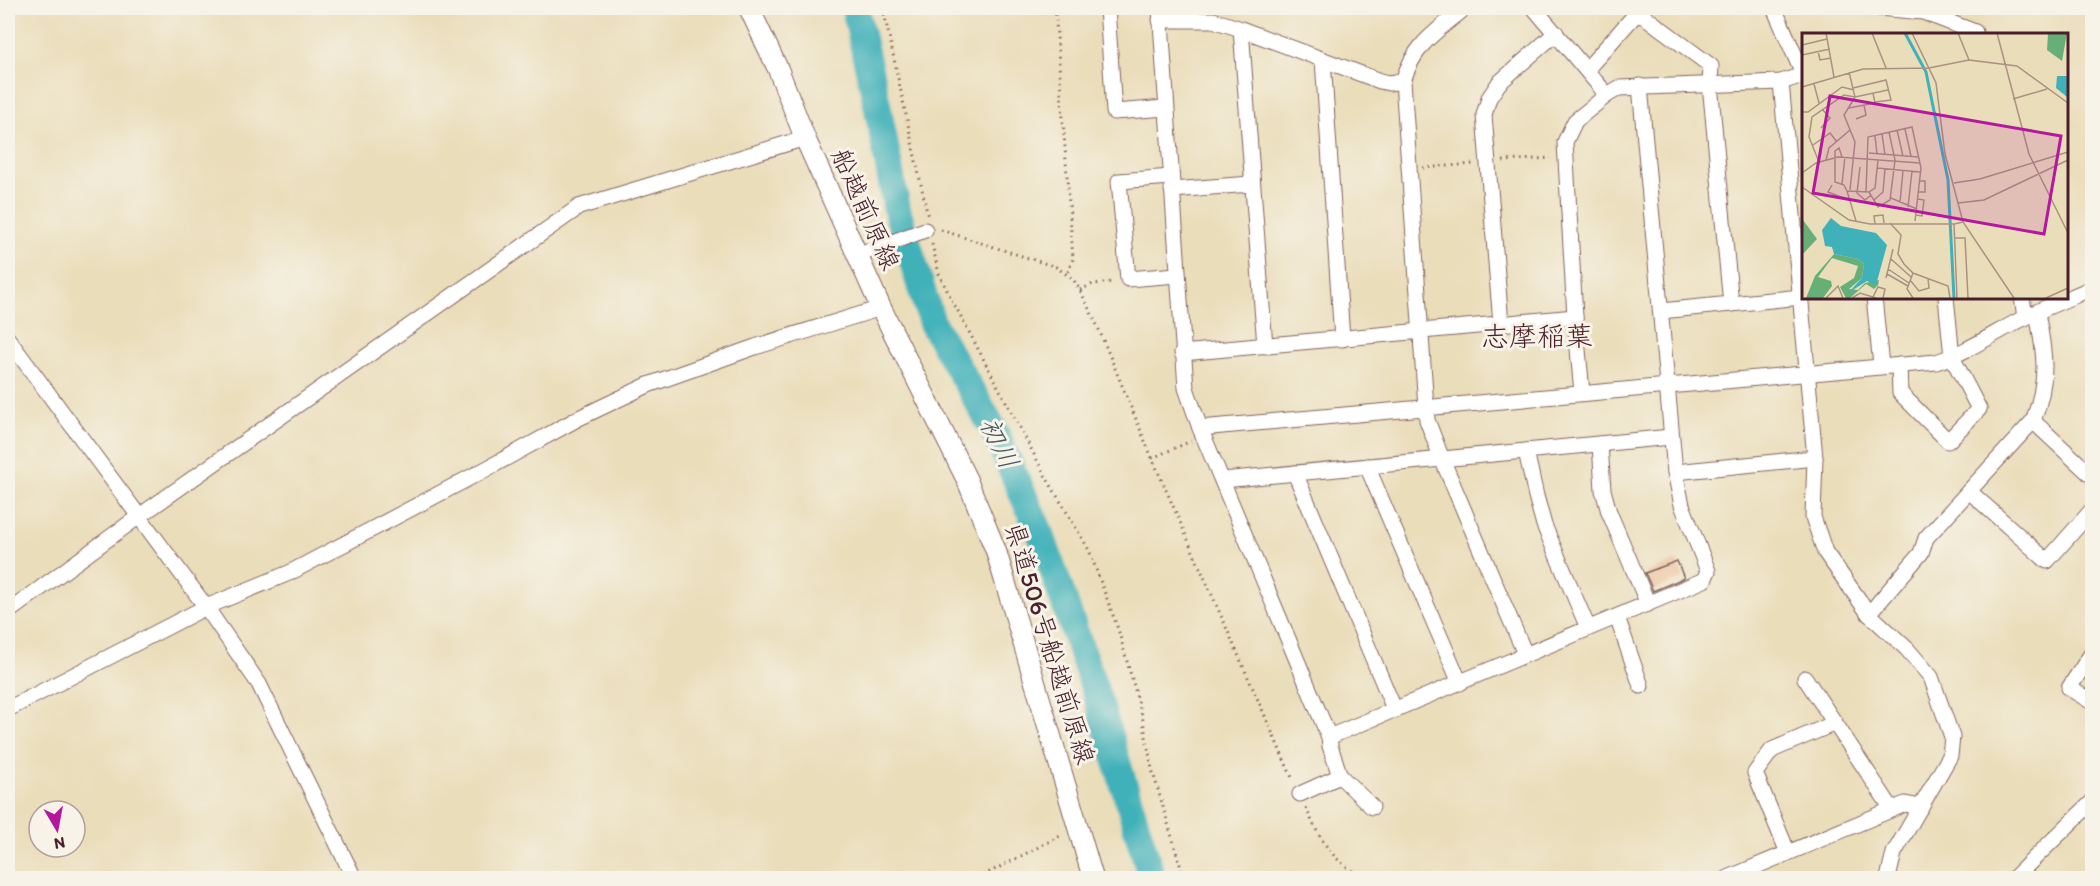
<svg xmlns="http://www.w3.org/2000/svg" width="2100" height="886" viewBox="0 0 2100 886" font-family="Itim,'Klee One',sans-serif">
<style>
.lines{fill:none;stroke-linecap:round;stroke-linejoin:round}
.river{stroke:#41b1b9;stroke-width:28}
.building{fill:#e9b084}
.minor-casing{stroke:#82625d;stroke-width:17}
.major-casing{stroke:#82625d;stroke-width:22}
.path{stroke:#82625d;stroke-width:3;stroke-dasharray:1.5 4.5;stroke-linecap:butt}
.minor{stroke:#fff;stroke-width:15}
.major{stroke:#fff;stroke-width:20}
.labels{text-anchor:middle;stroke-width:6;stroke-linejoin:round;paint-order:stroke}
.street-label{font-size:26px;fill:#4a1f2b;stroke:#f7f3e8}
.water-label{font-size:27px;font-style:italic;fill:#465964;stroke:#f7f3e8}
.quarter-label{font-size:28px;fill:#4a1f2b;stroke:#f7f3e8}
.inset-river{fill:none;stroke:#41b1b9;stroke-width:3}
.inset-road{fill:none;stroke:#aa9181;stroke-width:1.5}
.view{fill:#b5179e;fill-opacity:0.15;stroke:#b5179e;stroke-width:3}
.inset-edge{fill:none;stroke:#4a1f2b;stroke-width:3}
</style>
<rect width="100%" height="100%" fill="#f7f3e8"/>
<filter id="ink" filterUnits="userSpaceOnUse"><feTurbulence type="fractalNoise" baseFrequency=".0167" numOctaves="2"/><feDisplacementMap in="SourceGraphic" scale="12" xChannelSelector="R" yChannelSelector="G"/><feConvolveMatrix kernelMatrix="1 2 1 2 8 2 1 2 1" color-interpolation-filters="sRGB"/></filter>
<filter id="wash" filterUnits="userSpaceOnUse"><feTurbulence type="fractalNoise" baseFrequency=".008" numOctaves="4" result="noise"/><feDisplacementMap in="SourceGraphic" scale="24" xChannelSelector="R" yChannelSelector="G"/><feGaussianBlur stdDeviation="1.35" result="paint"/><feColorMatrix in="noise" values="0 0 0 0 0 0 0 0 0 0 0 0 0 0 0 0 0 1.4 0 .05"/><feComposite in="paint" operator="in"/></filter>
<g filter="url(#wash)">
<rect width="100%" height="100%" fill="#eaddba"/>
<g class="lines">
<!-- river -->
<polyline class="river" points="855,8 878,109 897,210 932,323 994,430 1041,535 1097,696 1152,878"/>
</g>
<g id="blocks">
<!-- building -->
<polygon class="building" points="1677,561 1684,578 1653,591 1645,573"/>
</g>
</g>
<g filter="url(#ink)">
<use href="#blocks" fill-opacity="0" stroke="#82625d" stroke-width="1.5"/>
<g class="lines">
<!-- minor casing -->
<g class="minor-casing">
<g id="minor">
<polyline points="1107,8 1114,112 1166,108"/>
<polyline points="1160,8 1186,388 1200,428 1329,737 1704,580 1708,571 1682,505 1675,472 1640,86"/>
<path d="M1465 8C1436 32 1415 43 1403 81L1426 407 1427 420 1442 459 1525 654"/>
<polyline points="1534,8 1607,95 1619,88 1781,82 1803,75"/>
<polyline points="1774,8 1803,74"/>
<polyline points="1879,8 1923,12 1975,32 1974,34"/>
<polyline points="1160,20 1213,20 1241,29 1380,81 1389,83 1403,81"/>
<polyline points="1241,29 1265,346"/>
<polyline points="1323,60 1342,339"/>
<polyline points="1587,69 1635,15 1644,16 1711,66 1710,84 1731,304"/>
<polyline points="1781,82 1815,458 1813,517 1825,552 1869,614 1907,649 1931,677 1952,737 1950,756 1894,853 1888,878"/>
<polyline points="1171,177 1119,181 1128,279 1177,275"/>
<polyline points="1172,190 1251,184"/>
<polyline points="857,255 925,230"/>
<polyline points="1874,297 1881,366"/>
<polyline points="2022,297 2025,318"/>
<polyline points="1661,311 1801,297"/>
<polyline points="1501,324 1484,115 1489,98 1499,83 1556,33"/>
<polyline points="8,339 206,607 259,684 354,878"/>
<polyline points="1182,353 1575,317"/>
<polyline points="1899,365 1900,393 1948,441 1979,409 1952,357 1946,297"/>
<polyline points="1582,393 1575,317 1565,142 1575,121 1607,95"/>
<polyline points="2033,421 2092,476"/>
<path d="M1200 428 1936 362C1968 352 1994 333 2024 318 2046 307 2070 298 2092 288"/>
<polyline points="1600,444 1603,490 1609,512 1648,604"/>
<polyline points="1526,451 1536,496 1544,525 1588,628"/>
<polyline points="1367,466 1460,683"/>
<polyline points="1675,472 1815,458"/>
<polyline points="1295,473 1395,711"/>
<polyline points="1223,480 1671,437"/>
<polyline points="1969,491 2047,561 2092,510"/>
<polyline points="8,612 138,517 579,207 805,138"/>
<path d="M1869 614 1921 553 1926 538 2033 421C2049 380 2045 354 2037 313"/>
<polyline points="1617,617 1641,686"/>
<polyline points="2092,653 2069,688 2092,702"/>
<polyline points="1805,678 1892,809"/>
<polyline points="8,709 206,607 289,573 488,468 579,418 648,385 755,347 881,308"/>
<polyline points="1340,776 1372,807"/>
<polyline points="1300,794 1340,776 1330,746 1329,737"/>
<polyline points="1788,853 1755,773 1772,750 1835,723"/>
<polyline points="1728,878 1905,804 1921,807"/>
<polyline points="2014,878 2092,802"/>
</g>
</g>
<!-- major casing -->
<g class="major-casing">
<polyline id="major" points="749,8 778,69 805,138 881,308 967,480 996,551 1093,878"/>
</g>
<!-- path -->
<g class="path">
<polyline points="883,8 928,217"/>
<polyline points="1055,8 1073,259 1067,274"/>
<polyline points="1503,161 1551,158"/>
<polyline points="1423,168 1473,164"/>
<polyline points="941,230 1056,267 1073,279 1080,290 1097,325 1152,458 1293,780"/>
<polyline points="932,244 939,274 951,298 1046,477 1089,550 1118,629 1142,715 1152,769 1184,878"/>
<polyline points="1080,290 1093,284 1113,282"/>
<polyline points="1152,458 1191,441"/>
<path d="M1306 808C1320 840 1332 861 1364 878"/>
<polyline points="978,878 1062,835"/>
</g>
<!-- minor -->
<use href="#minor" class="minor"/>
<!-- major -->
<use href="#major" class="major"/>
</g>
</g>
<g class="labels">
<!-- street labels -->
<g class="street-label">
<text transform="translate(866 209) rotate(66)" y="9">船越前原線</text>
<text transform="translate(1050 643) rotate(73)" y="9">県道506号船越前原線</text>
</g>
<!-- water labels -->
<g class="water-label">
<text transform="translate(999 443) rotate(64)" y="9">初川</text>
</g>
<!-- quarter labels -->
<g class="quarter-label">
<text x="1537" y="346">志摩稲葉</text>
</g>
</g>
<!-- overview -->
<g transform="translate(1802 33)">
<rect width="266" height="266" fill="#eaddba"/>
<path d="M246 0H265L260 28 245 17ZM1 187 15 206 0 222V187ZM32 221 56 226 62 231 60 245 47 256 56 257 63 250 77 247 76 252 72 256 64 251 48 265H44L38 254 52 245 56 233 30 225 16 244 29 248 30 253 21 265H4L13 243Z" fill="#66b077"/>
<path d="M255 43H265V64L254 55ZM29 185 39 193 74 200 85 212 74 252 65 248 46 260 60 245 62 231 56 226 32 221 30 214 23 213 20 197Z" fill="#41b1b9"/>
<path class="inset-river" d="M103 0 124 39 146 147 152 265"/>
<path class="inset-road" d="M24 0 32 44M70 0 84 35M110 0 134 50 143 121 161 189 212 265M156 0 167 27 215 33 266 70M195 0 227 121 266 200M0 12 25 6M16 18 18 27 29 25M0 22 28 16M47 39 53 64 42 82 53 109 48 157M12 51 17 70M0 54 61 36 127 35 167 27M51 55 84 47 89 67 73 69M211 66 245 56M47 75 73 70 71 60M0 79H6L40 54 52 57M54 86 64 82 62 72M19 95 28 85 20 76M103 96 109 123M95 97 101 123M80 101 83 122M73 103 75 121M11 112 28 100 35 109M67 120 116 124M40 124 37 115 33 118V149L42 152 45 158 54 188M24 127 27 115 48 97M17 129 7 104 10 84 42 62 53 64 86 57M58 134 55 160 63 167 69 162M75 135 118 139M0 140 14 130 36 124 118 130M152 150 178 146 266 119M40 151 43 124M30 152 26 159 47 167M0 154 47 187 68 191H152M45 158 67 159 76 174 88 167 93 127 87 99M64 159 66 104 110 94 119 135 113 188M67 159 73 155 76 127M117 159H123V148H118M89 165 115 176M72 167 81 159 83 136M98 169 101 138M156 170 182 167 266 127M106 174 110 138M114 182 120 183 122 167 116 166M88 190 99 202 96 221 102 231 111 240 146 253 148 265M73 191 72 183 81 182 82 190M153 205H163L166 265M89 226 109 244M86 236 107 250M111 240 105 256 111 265M85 241 106 253M84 245 91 216M108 247 117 258 127 255 126 246M71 264 76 254 83 256 81 265M24 265 36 253 41 265M50 265 58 260 74 265M155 265 152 191 161 189M244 265 266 255"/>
<path class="view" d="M28 63 259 103 242 201 11 160Z"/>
<rect width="266" height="266" class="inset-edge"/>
</g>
<!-- margin -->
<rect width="2100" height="886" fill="none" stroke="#f7f3e8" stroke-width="30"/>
<!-- north arrow -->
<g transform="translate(57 829) rotate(170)"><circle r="28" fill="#f7f3e8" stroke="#b29e9c" stroke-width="1.5"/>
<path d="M0-4.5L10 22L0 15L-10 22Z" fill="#b5179e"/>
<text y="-9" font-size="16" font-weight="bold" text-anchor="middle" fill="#4a1f2b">N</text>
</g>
</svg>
